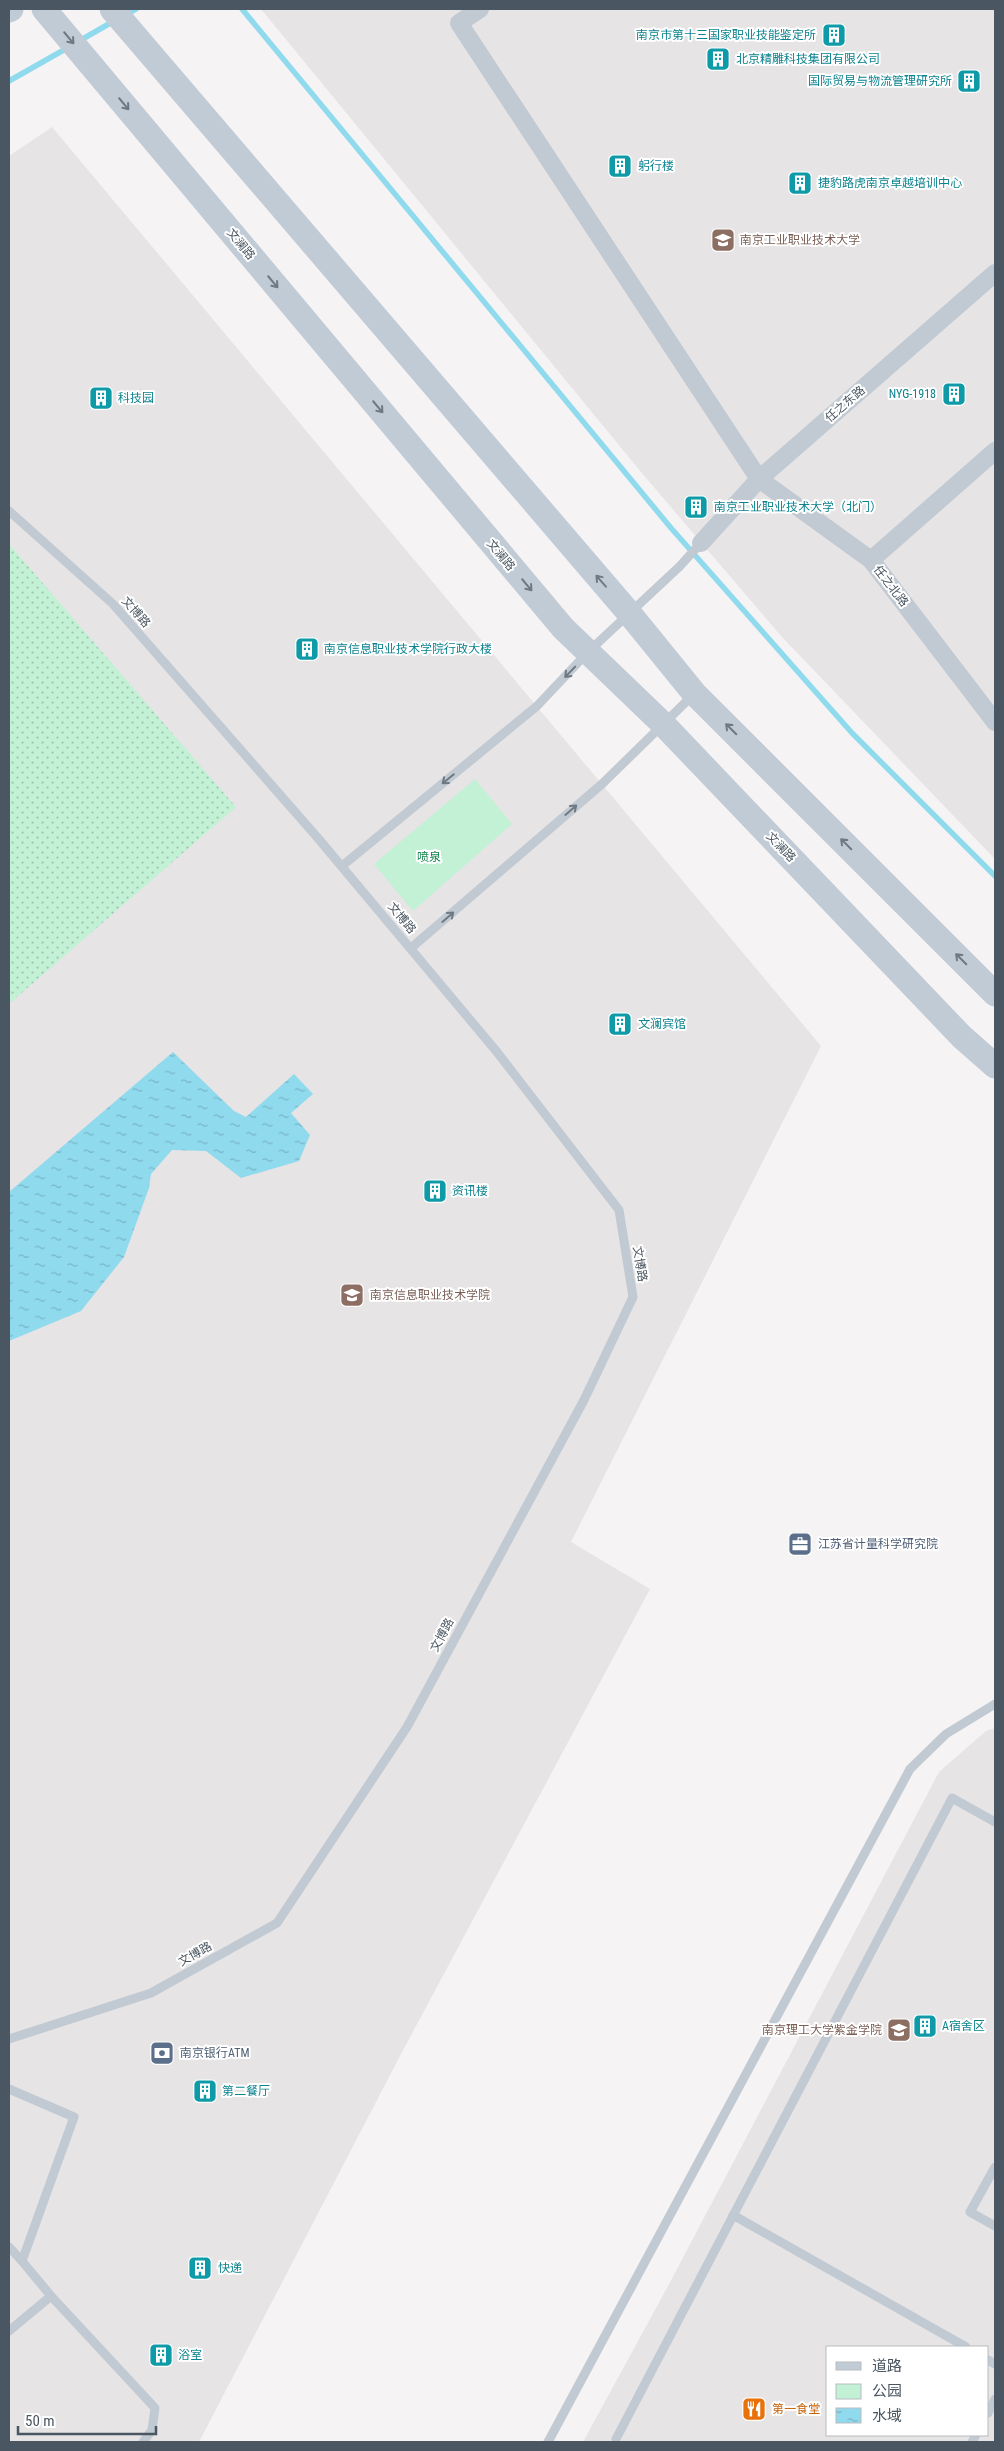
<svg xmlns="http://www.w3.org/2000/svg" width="1004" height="2451" viewBox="0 0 1004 2451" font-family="'Roboto Condensed','Noto Sans SC',sans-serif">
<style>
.education{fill:#e6e4e5;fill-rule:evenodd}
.grass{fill:url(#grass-dots)}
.green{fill:#c3f1d5}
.water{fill:url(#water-ripples)}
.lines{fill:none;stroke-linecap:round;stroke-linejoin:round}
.stream{stroke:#90daee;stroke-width:5.5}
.service{stroke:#c1cad2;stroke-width:9}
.minor{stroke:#c1cad2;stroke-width:18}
.secondary{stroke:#c1cbd6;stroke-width:25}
.oneway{stroke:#6e7984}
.oneway2{stroke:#6e7983}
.labels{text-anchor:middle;stroke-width:4;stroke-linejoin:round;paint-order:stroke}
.culture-label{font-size:12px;fill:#0d838f;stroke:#fff;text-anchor:start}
.education-label{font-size:12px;fill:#785e54;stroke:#fff;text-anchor:start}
.street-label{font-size:12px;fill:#4a5661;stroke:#fff}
.park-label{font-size:12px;fill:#17864f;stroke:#fff}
.service-label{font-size:12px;fill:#4e5e75;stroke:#fff;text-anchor:start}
.food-label{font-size:12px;fill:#c56008;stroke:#fff;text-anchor:start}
</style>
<defs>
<pattern id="grass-dots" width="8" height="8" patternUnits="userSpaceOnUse" patternTransform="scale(1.25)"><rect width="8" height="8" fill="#c3f1d5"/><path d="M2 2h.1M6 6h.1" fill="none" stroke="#a0c6b0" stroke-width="1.8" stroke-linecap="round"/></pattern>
<pattern id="water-ripples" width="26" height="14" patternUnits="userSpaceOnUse" patternTransform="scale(1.25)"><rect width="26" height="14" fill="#90daee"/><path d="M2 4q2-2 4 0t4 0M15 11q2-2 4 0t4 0" fill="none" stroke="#78b4c4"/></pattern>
</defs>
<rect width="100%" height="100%" fill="#f5f3f3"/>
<!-- education -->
<g class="education">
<polygon points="261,9 995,9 995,859 781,636 641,472"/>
<polygon points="52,127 821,1046 571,1542 650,1589 401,2054 199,2442 9,2442 9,156"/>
<path d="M995 1728V2442H583L667 2288 939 1772 986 1731ZM828 2347H988V2435H828Z"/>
</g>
<!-- grass -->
<polygon class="grass" points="9,544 236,807 9,1004"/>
<!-- green -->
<polygon class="green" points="475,779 512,824 413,911 374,864"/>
<!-- water -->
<polygon class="water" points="173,1052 234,1111 246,1117 294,1074 313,1094 291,1113 310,1135 299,1161 241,1178 206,1151 172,1150 151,1174 149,1188 124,1257 81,1311 9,1341 9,1192"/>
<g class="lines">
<!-- stream -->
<g class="stream">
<polyline points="242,9 671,528 852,733 995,876"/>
<polyline points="125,15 136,9"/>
<polyline points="79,41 114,21"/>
<polyline points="9,81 69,47"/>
</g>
<!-- service -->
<g class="service">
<polyline points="9,511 113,604 317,837 497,1052 619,1210 633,1297 584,1400 407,1727 277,1923 151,1993 9,2039"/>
<polyline points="342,866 537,706 588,652 679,567 701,543"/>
<polyline points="411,948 602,784 693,695"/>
<polyline points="9,2089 74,2117 22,2261 9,2247"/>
<polyline points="995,2167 970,2212 995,2226"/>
<polyline points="733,2215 966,2347"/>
<polyline points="22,2261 51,2296 155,2408 152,2430 143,2442"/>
<polyline points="9,2331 51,2296"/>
<polyline points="988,2360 995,2364"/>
<polyline points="988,2413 995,2399"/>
<polyline points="616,2439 952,1798 995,1822"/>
<polyline points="548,2442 910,1769 946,1734 995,1704"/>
<polyline points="972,2442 976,2435"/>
</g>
<!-- minor -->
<g class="minor">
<polyline points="480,9 459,23 759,479 871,560 995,722"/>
<polyline points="701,543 759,479 995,273"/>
<polyline points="871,560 995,451"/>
</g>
<!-- secondary -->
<g class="secondary">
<polyline points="44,9 563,628 663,724 962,1037 995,1066"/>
<polyline points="112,9 629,613 694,693 995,994"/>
<polyline points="9,10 11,9"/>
</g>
</g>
<!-- one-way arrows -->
<defs><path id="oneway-shaft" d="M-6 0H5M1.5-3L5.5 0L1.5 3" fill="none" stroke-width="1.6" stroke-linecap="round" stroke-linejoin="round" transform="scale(1.25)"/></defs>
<g class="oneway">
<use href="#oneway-shaft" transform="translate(69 38) rotate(50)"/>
<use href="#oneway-shaft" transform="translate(124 104) rotate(50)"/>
<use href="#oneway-shaft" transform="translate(273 282) rotate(50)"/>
<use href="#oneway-shaft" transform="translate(378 407) rotate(50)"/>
<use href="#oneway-shaft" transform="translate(601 581) rotate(-131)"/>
<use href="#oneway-shaft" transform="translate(527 585) rotate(50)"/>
<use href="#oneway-shaft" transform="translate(731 729) rotate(-135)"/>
<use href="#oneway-shaft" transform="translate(846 844) rotate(-135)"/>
<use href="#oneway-shaft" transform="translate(961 959) rotate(-135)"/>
</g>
<g class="oneway2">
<use href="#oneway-shaft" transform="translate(570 672) rotate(134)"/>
<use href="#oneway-shaft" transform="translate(448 779) rotate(141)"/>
<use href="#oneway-shaft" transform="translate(571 810) rotate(-41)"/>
<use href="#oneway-shaft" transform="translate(448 917) rotate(-41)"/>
</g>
<!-- icons -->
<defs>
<g id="building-square" transform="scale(1.25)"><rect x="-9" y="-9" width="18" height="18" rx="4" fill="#0f9aa8" stroke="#fff"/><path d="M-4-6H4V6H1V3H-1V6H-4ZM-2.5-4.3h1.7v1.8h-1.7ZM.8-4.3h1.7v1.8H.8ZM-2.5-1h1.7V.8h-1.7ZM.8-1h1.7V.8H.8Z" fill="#fff"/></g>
<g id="university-square" transform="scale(1.25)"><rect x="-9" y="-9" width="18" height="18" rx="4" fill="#8d6e63" stroke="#fff"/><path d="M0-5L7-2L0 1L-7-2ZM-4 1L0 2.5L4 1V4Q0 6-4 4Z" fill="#fff"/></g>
<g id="office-square" transform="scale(1.25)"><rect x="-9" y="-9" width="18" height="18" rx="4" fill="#5c6f8a" stroke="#fff"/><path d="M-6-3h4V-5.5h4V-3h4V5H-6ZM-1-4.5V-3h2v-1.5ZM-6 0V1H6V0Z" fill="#fff"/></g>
<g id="bank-square" transform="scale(1.25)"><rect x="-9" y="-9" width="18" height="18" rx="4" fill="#5c6f8a" stroke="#fff"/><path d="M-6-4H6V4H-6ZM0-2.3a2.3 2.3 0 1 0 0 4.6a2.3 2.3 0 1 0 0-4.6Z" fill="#fff"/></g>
<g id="restaurant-square" transform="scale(1.25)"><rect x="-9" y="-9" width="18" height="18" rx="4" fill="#e8710a" stroke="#fff"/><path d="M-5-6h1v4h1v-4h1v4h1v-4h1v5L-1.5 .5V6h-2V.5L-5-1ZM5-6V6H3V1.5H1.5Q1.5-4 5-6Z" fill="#fff"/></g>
</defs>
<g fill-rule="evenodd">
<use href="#building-square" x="834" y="35"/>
<use href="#building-square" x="718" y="59"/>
<use href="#building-square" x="969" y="81"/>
<use href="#building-square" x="620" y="166"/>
<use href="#building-square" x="800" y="183"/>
<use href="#university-square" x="723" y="240"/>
<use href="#building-square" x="954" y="394"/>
<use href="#building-square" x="101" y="398"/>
<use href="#building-square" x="696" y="507"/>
<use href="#building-square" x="307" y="649"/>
<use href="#building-square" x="620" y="1024"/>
<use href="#building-square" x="435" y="1191"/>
<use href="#university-square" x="352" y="1295"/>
<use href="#office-square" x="800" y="1544"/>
<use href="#building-square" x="925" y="2026"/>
<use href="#university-square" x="899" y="2030"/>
<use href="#bank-square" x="162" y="2053"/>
<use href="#building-square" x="205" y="2091"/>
<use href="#building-square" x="200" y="2268"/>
<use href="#building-square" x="161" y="2355"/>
<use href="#restaurant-square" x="754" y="2409"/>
</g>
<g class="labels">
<!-- culture labels -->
<g class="culture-label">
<text x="816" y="39" text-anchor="end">南京市第十三国家职业技能鉴定所</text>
<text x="736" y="63">北京精雕科技集团有限公司</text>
<text x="952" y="85" text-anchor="end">国际贸易与物流管理研究所</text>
<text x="638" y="170">躬行楼</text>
<text x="818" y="187">捷豹路虎南京卓越培训中心</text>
<text x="936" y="398" text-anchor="end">NYG-1918</text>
<text x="118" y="402">科技园</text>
<text x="714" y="511">南京工业职业技术大学（北门）</text>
<text x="324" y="653">南京信息职业技术学院行政大楼</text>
<text x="638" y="1028">文澜宾馆</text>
<text x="452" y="1195">资讯楼</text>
<text x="942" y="2030">A宿舍区</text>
<text x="222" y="2095">第二餐厅</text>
<text x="218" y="2272">快递</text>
<text x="178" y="2359">浴室</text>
</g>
<!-- education labels -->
<g class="education-label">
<text x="740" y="244">南京工业职业技术大学</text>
<text x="370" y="1299">南京信息职业技术学院</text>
<text x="882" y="2034" text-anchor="end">南京理工大学紫金学院</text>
</g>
<!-- street labels -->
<g class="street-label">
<text transform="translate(241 244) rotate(50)" y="4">文澜路</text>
<text transform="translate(845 404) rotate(-41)" y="4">任之东路</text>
<text transform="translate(501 555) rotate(50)" y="4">文澜路</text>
<text transform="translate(891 586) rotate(52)" y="4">任之北路</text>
<text transform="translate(136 612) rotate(48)" y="4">文博路</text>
<text transform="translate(781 847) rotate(46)" y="4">文澜路</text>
<text transform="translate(402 918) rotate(50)" y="4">文博路</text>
<text transform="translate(640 1264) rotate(81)" y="4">文博路</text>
<text transform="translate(442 1635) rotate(-62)" y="4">文博路</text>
<text transform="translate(195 1954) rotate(-29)" y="4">文博路</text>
</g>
<!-- park labels -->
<g class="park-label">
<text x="429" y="861">喷泉</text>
</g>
<!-- service labels -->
<g class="service-label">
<text x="818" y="1548">江苏省计量科学研究院</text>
<text x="180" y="2057">南京银行ATM</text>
</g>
<!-- food labels -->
<g class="food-label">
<text x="772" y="2413">第一食堂</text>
</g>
</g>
<!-- border -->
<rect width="1004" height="2451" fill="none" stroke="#4a5661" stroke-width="20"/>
<!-- legend -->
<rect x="826" y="2346" width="162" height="90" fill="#ffffff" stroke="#b7bbc0"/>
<rect x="836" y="2362" width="25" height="8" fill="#c1cbd6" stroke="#b7bbc0"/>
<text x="872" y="2371" font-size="15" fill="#4a5661">道路</text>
<rect x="836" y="2384" width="25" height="15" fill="#c3f1d5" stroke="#b7bbc0"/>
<text x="872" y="2396" font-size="15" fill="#4a5661">公园</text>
<rect x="836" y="2408" width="25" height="15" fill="url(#water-ripples)" stroke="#b7bbc0"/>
<text x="872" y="2421" font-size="15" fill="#4a5661">水域</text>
<!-- scale -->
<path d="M18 2426v8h138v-8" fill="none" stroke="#4a5661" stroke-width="2.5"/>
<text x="25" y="2426" font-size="15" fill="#4a5661" stroke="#ffffff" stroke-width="4" paint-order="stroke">50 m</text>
</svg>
